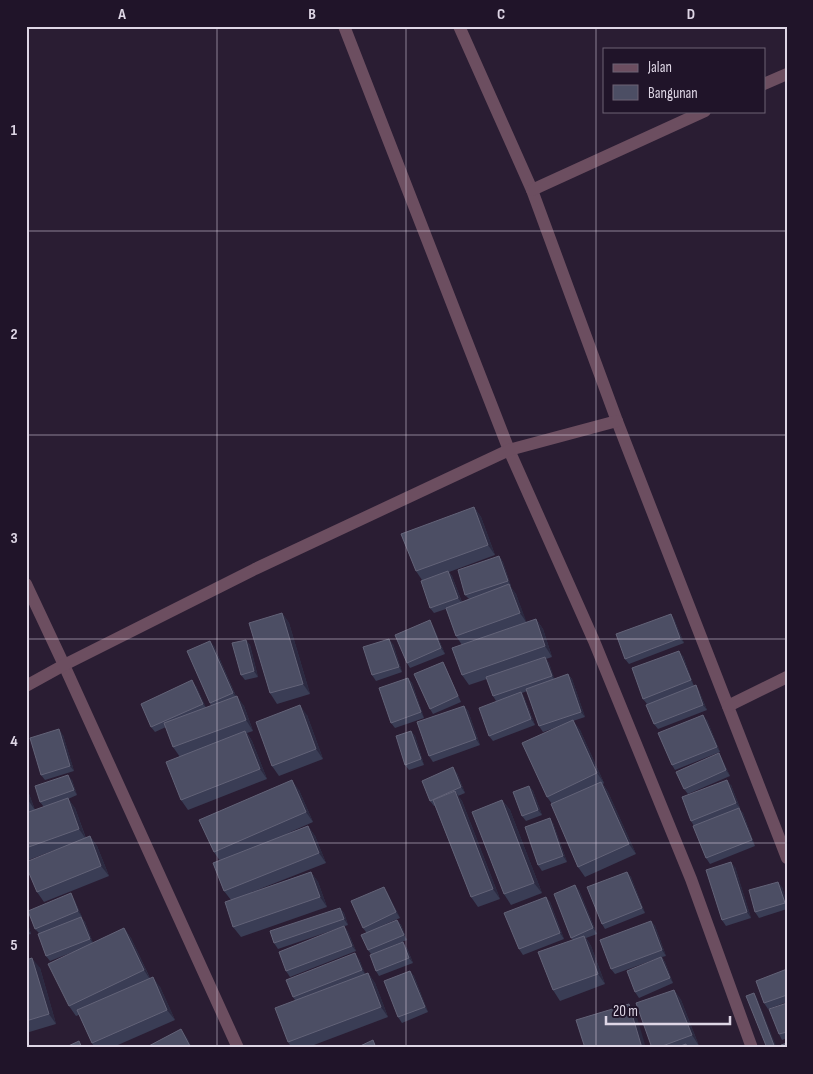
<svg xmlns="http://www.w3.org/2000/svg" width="813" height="1074" viewBox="0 0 813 1074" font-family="'Sofia Sans Condensed',sans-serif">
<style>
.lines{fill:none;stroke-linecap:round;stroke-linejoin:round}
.street{stroke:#6c4e60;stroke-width:12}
.wall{fill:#3a3d55}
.shaded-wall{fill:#2c2a41}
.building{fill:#4c4e64;stroke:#636378}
.grid{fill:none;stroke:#ded6e5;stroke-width:1;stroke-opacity:0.55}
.neatline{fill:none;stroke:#ded6e5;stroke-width:2}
.grid-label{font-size:16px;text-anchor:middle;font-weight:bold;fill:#ded6e5}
</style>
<rect width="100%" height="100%" fill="#2a1d33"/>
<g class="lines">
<!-- street -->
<g class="street">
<polyline points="344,26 509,450 594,641 691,879 752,1048"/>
<polyline points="459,26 532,190 617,421 787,858"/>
<polyline points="764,84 787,74"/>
<polyline points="532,190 705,111"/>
<polyline points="26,584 64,665 238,1048"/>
<polyline points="26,686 64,665 255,569 509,450 617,421"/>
<polyline points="728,706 787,677"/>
</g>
</g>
<!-- wall -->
<g class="wall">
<polygon points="474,507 481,517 495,555 449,572 452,576 462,602 469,599 465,595 499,556 503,562 511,586 510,586 516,594 526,622 536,619 543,629 552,657 546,659 549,663 554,679 568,674 572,679 585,717 573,721 580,730 604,783 603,784 608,792 636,854 585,877 578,867 552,804 547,797 563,725 543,732 539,726 527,691 522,693 524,697 535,725 493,741 489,736 496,701 493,696 487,679 469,685 462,675 462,645 456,636 446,609 434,613 430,608 422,580 416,571"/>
<polygon points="282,613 289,623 310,694 277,704 270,693"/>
<polygon points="671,614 674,619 684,643 629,664 625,659"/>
<polygon points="433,626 445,654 410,668 407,663"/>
<polygon points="246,640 250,645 258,677 245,680 241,675"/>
<polygon points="393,644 402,672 376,681 372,675"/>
<polygon points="214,646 236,696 244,706 253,731 247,733 252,741 267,779 188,810 181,800 180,757 173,747 166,727 155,732 151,727 196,686 206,708 211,706 210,703"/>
<polygon points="683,656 694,686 696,685 699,691 707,710 658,729 654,724 647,704 643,699"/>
<polygon points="443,662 446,668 461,702 433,714 430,709"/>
<polygon points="408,678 412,683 424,718 395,728 391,723"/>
<polygon points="464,706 468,711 480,745 433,762 429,756"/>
<polygon points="307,715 323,759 279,776 272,766"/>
<polygon points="707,720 720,752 675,770 672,765"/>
<polygon points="411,731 415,736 424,765 409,770 405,765"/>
<polygon points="63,735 74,771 45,780 41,775"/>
<polygon points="719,753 722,759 730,776 688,794 684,789"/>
<polygon points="457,773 465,793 458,796 462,801 500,899 478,907 471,897 435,806 434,806 430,801"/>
<polygon points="72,780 77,795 68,799 75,808 86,838 90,836 97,846 109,876 44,902 37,892 55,850 26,861 26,813 44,807 40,802"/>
<polygon points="731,785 740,808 739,809 743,813 755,846 710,864 706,858 694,826 691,821"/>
<polygon points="26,786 35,810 26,813"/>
<polygon points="529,786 533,791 542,815 526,821 522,816"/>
<polygon points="299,790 313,822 286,834 308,826 315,836 326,863 252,892 311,872 318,882 327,907 241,937 233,927 231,900 224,891 220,861 214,852"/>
<polygon points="502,800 510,810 542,893 511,905 504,894"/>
<polygon points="553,823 567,862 542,871 538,865"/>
<polygon points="735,867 751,918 726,926 722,920"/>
<polygon points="627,872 631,877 645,913 605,929 602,924"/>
<polygon points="782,887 787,904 787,909 759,918 755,912"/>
<polygon points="579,890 597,934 586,938 591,946 605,984 560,1001 553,990 573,940 571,938"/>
<polygon points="387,892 400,918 381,926 397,920 401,925 407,940 390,947 403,942 407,948 413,963 379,976 376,971 371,954 368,950 366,932 363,928"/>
<polygon points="546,897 550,902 564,939 523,955 519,949"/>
<polygon points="74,899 82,917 81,917 85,922 93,943 124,928 131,938 150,978 160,987 175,1020 111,1048 95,1048 92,1043 79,1015 76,1016 69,1006 73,952 50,961 46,956 39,933 35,929"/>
<polygon points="340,908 344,913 348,925 278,949 274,943"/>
<polygon points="26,918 31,934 26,935"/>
<polygon points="651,921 655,926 666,956 662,957 665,962 673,983 639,998 635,992 656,959 615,974 611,969"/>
<polygon points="344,926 348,932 356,951 290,977 286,971"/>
<polygon points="359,959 365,974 368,973 375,983 388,1017 306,1048 292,1048 288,1042 295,1000 293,997"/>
<polygon points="26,960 40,968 56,1024 26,1033"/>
<polygon points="787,969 787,1002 768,1009 764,1003"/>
<polygon points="410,971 414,976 428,1012 402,1023 398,1017"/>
<polygon points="674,990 681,1000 699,1046 693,1048 652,1048"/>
<polygon points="787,1003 787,1038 782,1040 779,1034"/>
</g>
<!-- shaded-wall -->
<g class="shaded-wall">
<polygon points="474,507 481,517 495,555 488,545"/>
<polygon points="499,556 503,562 511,586 508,581"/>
<polygon points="448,571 452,576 462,603 458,598"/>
<polygon points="509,584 516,594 527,623 520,613"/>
<polygon points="282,613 289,623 310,694 303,684"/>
<polygon points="671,614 674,619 684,643 680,638"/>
<polygon points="536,619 543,629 552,657 545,646"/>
<polygon points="430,620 433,626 445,654 441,648"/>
<polygon points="389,639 393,644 402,672 399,667"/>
<polygon points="246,640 250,645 258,677 254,671"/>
<polygon points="210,641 214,646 237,699 233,693"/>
<polygon points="679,651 683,656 694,686 691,680"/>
<polygon points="545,657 549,663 556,682 552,676"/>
<polygon points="568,674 572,679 585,717 581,712"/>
<polygon points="408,678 412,683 424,718 421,712"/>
<polygon points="192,680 196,686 207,709 203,704"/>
<polygon points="696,685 699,691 707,710 703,705"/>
<polygon points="521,692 524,697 535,725 531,719"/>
<polygon points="237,696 244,706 253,731 246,720"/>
<polygon points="300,705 307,715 323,759 316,749"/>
<polygon points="464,706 468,711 480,745 476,739"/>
<polygon points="703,715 707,720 720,752 717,747"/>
<polygon points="573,720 580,730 604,783 597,773"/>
<polygon points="59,729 63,735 74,771 70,766"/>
<polygon points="245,731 252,741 267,779 260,769"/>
<polygon points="411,731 415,736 424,765 421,759"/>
<polygon points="719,753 722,759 730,776 726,770"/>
<polygon points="453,767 457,773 465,793 461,787"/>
<polygon points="68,775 72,780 77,795 74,790"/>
<polygon points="292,780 299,790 313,822 306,812"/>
<polygon points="727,780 731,785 740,808 736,803"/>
<polygon points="601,782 608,792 636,854 629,844"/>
<polygon points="26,786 35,810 28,800 26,796"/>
<polygon points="529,786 533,791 542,815 538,810"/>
<polygon points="455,791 462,801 500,899 493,889"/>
<polygon points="68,798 75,808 86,839 79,829"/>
<polygon points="502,800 510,810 542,893 534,883"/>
<polygon points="739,808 743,813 755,846 752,840"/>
<polygon points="550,818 553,823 567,862 563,856"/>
<polygon points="308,826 315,836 326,863 319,853"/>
<polygon points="90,836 97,846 109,876 101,866"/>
<polygon points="731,862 735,867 751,918 747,912"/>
<polygon points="311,872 318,882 327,907 320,897"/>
<polygon points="627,872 631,877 645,913 642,908"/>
<polygon points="778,882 782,887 787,904 787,906 785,903"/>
<polygon points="575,885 579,890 597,934 593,928"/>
<polygon points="384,887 387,892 400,918 396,912"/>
<polygon points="71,893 74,899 82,917 78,911"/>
<polygon points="546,897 550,902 564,939 560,933"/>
<polygon points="340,908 344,913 348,925 344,919"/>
<polygon points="81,917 85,922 94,945 90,939"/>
<polygon points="26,918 31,934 27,929"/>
<polygon points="397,920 401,925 407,940 404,935"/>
<polygon points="651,921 655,926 666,956 662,950"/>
<polygon points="344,926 348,932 356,951 352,946"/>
<polygon points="124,928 131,938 151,981 144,970"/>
<polygon points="584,936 591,946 605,984 598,974"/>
<polygon points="403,942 407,948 413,963 409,958"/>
<polygon points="355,953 359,959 366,975 362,970"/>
<polygon points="661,957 665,962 673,983 670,978"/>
<polygon points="32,958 40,968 56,1024 49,1014"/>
<polygon points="410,971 414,976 428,1012 425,1007"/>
<polygon points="368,973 375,983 388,1017 381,1007"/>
<polygon points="153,977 160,987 175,1020 167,1010"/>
<polygon points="674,990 681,1000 699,1046 692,1035"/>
<polygon points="754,993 757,998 777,1048 775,1048"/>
<polygon points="629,1004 636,1014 646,1048 642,1048"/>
<polygon points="181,1029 188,1039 192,1048 191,1048"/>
</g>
<!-- building -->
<g class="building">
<polygon points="474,507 488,545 416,571 401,534"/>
<polygon points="499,556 508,581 465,595 458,570"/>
<polygon points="448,571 458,598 430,608 421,581"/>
<polygon points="509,584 520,613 456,636 446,608"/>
<polygon points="282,613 303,684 270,693 249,623"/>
<polygon points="671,614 680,638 625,659 616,634"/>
<polygon points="536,619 545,646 462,675 452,648"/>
<polygon points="430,620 441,648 407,663 395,635"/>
<polygon points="389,639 399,667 372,675 363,647"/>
<polygon points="246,640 254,671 241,675 232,643"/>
<polygon points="210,641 233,693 210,703 187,651"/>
<polygon points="679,651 691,680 643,699 632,668"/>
<polygon points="545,657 552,676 493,696 486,677"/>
<polygon points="443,662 458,696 430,709 414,674"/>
<polygon points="568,674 581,712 539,726 526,689"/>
<polygon points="408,678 421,712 391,723 379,688"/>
<polygon points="192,680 203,704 151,727 141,704"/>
<polygon points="696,685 703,705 654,724 646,705"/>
<polygon points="521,692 531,719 489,736 479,708"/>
<polygon points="237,696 246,720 173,747 164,723"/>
<polygon points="300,705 316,749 272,766 256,722"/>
<polygon points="464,706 476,739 429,756 417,722"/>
<polygon points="703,715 717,747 672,765 658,733"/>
<polygon points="573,720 597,773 547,797 522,743"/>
<polygon points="59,729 70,766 41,775 30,738"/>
<polygon points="245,731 260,769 181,800 166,762"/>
<polygon points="411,731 421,759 405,765 396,736"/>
<polygon points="719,753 726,770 684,789 676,772"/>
<polygon points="453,767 461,787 430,801 422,781"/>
<polygon points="68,775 74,790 40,802 35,786"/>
<polygon points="292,780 306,812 214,852 199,820"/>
<polygon points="727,780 736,803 691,821 682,797"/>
<polygon points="601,782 629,844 578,867 551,804"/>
<polygon points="529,786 538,810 522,816 513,792"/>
<polygon points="455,791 493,889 471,897 433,800"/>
<polygon points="68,798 79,829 26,848 26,813"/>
<polygon points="502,800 534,883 504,894 472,812"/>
<polygon points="739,808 752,840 706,858 693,826"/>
<polygon points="550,818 563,856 538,865 525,827"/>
<polygon points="308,826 319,853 224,891 213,863"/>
<polygon points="90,836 101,866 37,892 26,866 26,862"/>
<polygon points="731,862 747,912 722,920 706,870"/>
<polygon points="311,872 320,897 233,927 225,902"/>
<polygon points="627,872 642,908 602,924 587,887"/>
<polygon points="778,882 785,903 755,912 749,890"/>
<polygon points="575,885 593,928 571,938 554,894"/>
<polygon points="384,887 396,912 363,928 351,901"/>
<polygon points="71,893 78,911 35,929 28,911"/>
<polygon points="546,897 560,933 519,949 504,913"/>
<polygon points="340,908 344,919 274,943 270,931"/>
<polygon points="81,917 90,939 46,956 38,934"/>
<polygon points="397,920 404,935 368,950 361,935"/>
<polygon points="651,921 662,950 611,969 600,940"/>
<polygon points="344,926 352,946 286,971 279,952"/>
<polygon points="124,928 144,970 69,1006 48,964"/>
<polygon points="584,936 598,974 553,990 538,952"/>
<polygon points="403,942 409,958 376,971 370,955"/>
<polygon points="355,953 362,970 293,997 286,980"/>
<polygon points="661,957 670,978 635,992 627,971"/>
<polygon points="32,958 49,1014 26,1021 26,960"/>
<polygon points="787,969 787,995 764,1003 756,981"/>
<polygon points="410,971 425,1007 398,1017 384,981"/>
<polygon points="368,973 381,1007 288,1042 275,1008"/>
<polygon points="153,977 167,1010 92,1043 77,1010"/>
<polygon points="674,990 692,1035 657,1048 652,1048 636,1003"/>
<polygon points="754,993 775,1048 767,1048 746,996"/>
<polygon points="787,1003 787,1032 779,1034 769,1009"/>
<polygon points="629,1004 642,1048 585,1048 576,1020"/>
<polygon points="181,1029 191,1048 145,1048"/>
<polygon points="373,1040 376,1048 356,1048"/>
<polygon points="79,1041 82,1048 64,1048"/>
<polygon points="787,1043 787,1048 782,1048 781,1045"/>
<polygon points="686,1044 687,1048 675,1048"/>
</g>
<!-- grid -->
<path class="grid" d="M217 26V1048M406 26V1048M596 26V1048M26 231H787M26 435H787M26 639H787M26 843H787"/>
<!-- border -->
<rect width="813" height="1074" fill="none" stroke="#201429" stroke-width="55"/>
<!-- legend -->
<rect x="603" y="48" width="162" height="65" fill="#201429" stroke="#6c6274"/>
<rect x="613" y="64" width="25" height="8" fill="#6c4e60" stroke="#6c6274"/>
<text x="648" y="72" font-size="15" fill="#ded6e5">Jalan</text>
<rect x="613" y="85" width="25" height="15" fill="#4c4e64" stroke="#6c6274"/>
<text x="648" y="98" font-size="15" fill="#ded6e5">Bangunan</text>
<!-- scale -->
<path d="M606 1016v8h124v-8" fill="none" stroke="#ded6e5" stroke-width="2.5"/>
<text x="613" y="1016" font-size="15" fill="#ded6e5" stroke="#201429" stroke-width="4" paint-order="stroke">20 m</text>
<rect x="28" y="28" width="758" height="1018" class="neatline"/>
<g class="grid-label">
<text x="122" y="19">A</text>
<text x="312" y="19">B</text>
<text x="501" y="19">C</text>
<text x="691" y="19">D</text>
<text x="14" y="135">1</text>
<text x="14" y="339">2</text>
<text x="14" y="543">3</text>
<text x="14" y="746">4</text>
<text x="14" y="950">5</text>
</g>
</svg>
